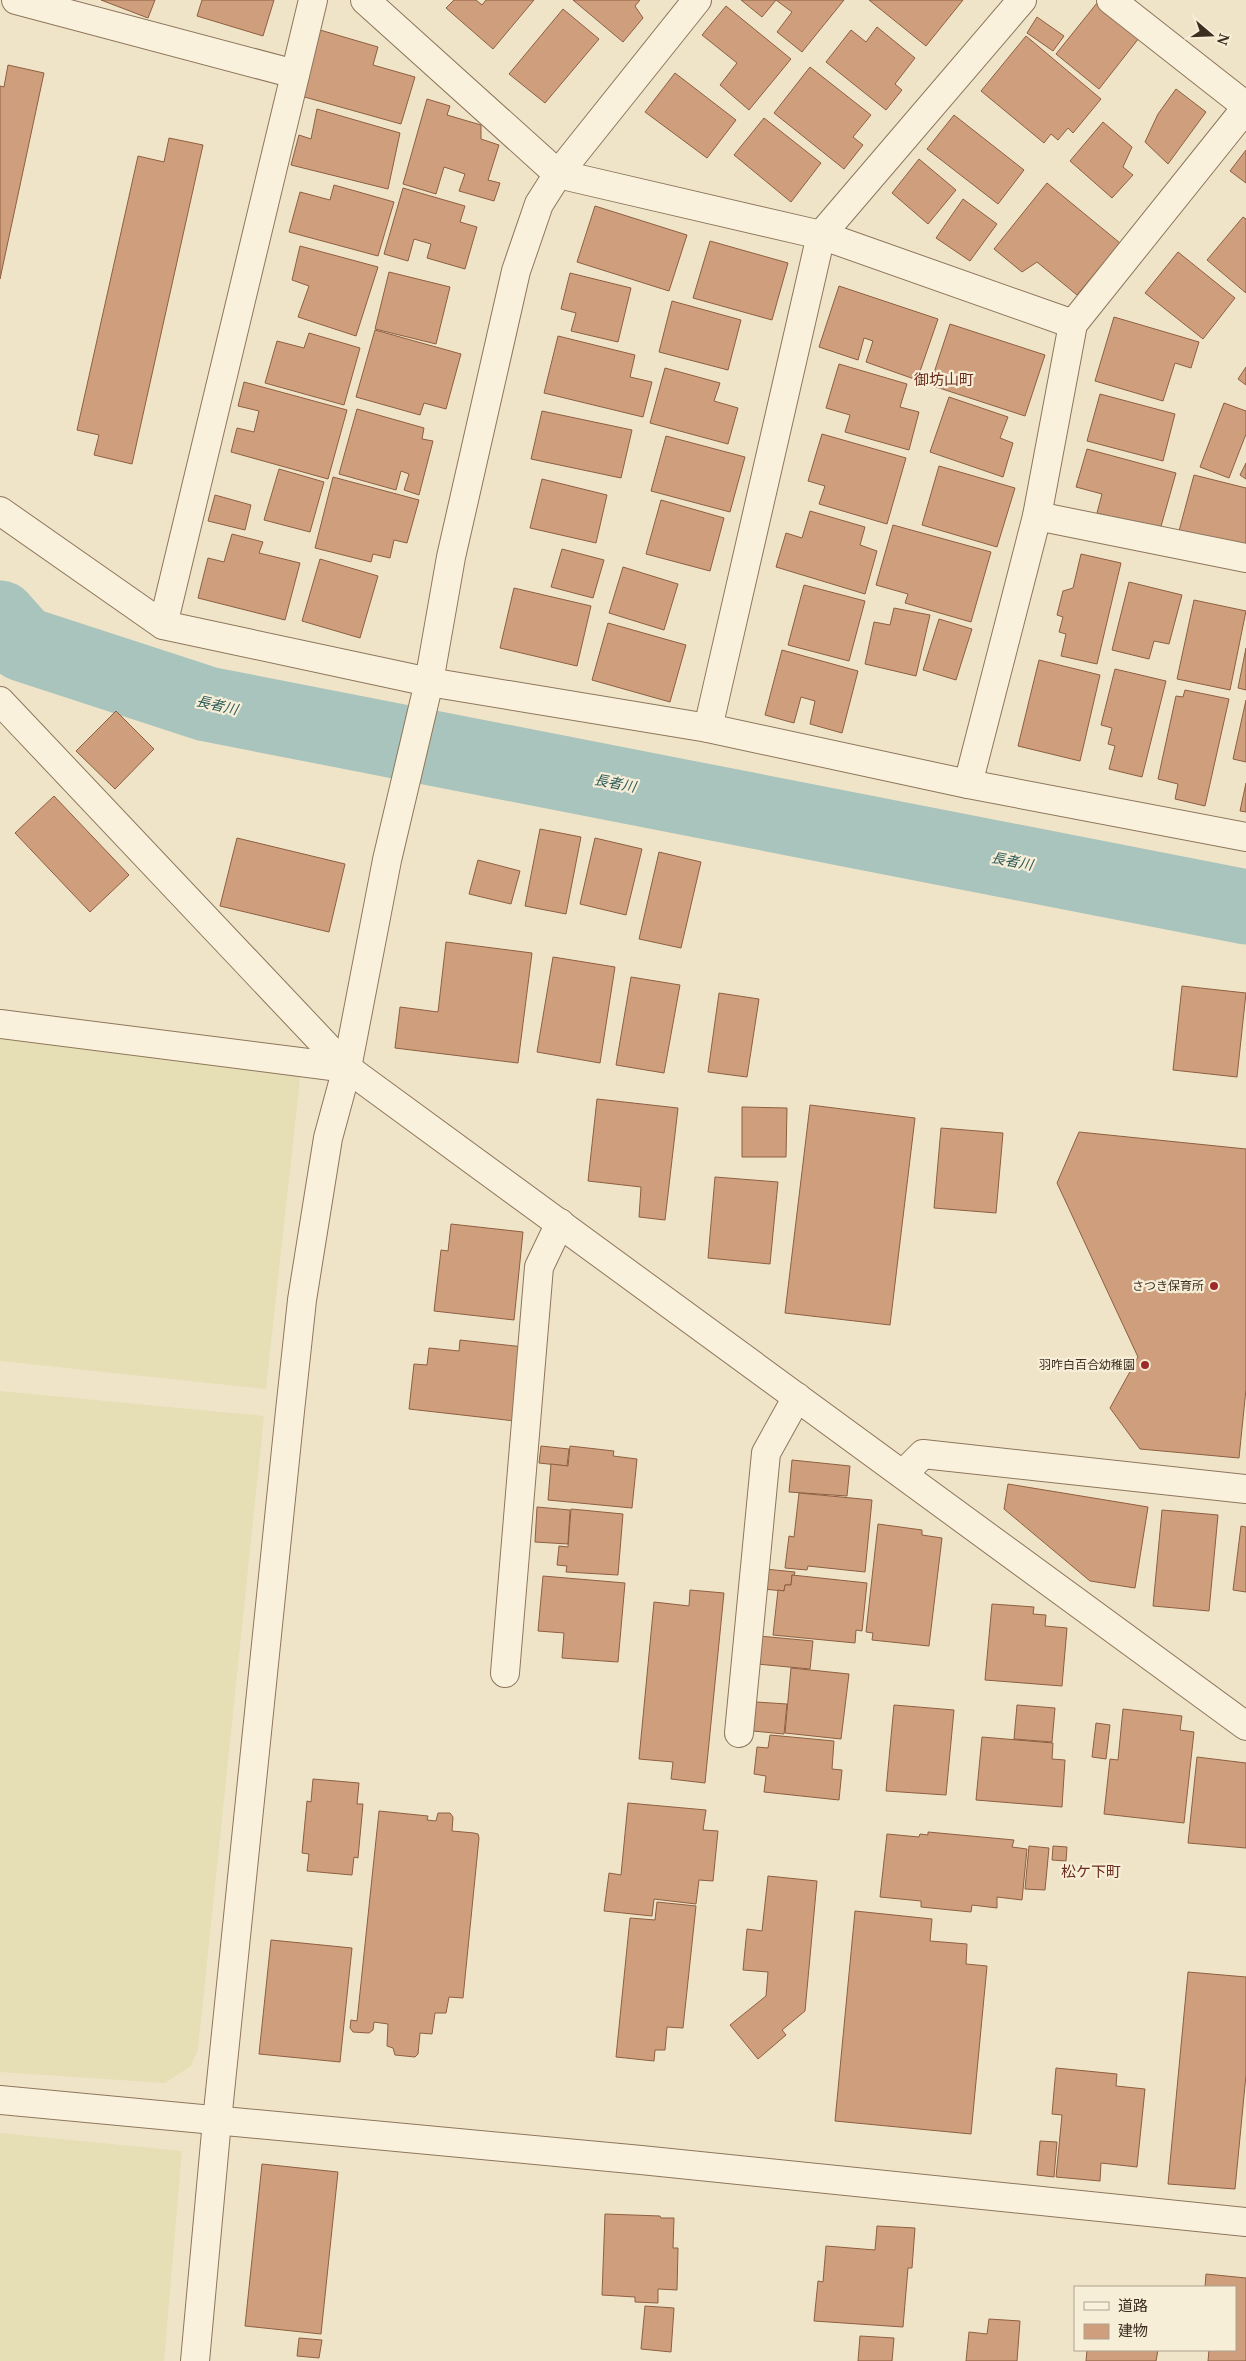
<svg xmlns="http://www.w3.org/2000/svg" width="1246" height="2361" viewBox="0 0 1246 2361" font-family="'Noto Serif','Noto Sans JP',serif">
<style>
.farmland{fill:#e6deb5}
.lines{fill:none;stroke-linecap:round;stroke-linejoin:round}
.river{stroke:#a9c4bc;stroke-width:75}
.building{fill:#cf9f7d;stroke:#8d5f41}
.minor-casing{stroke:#8d765c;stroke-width:30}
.minor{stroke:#faf1dc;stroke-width:28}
.poi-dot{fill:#9e2a2b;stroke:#f7eed8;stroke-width:2}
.labels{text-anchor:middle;stroke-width:4.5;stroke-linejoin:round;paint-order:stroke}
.poi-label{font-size:12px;fill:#3d2e20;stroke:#f7eed8;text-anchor:end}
.water-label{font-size:14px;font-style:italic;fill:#2f5d5a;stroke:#f7eed8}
.quarter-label{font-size:15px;fill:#6b2e1e;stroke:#f7eed8}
</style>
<rect width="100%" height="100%" fill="#f0e4c8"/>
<!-- farmland -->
<g class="farmland">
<polygon points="0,1031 301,1069 266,1389 0,1361"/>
<polygon points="0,1391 264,1416 198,2049 191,2066 165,2083 0,2072"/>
<polygon points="0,2133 182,2151 164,2361 0,2361"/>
</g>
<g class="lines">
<!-- river -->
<polyline class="river" points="0,618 23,644 207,704 1246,907"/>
</g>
<!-- building -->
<g class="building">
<polygon points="101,0 155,0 148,18"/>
<polygon points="202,0 274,0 263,36 197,16"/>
<polygon points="454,0 476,0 482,5 486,0 534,0 493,49 446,8"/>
<polygon points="573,0 640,0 635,6 643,18 623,42"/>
<polygon points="741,0 776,0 762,17"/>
<polygon points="776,0 844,0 802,52 777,32 792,12"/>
<polygon points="869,0 963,0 926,46"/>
<polygon points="1097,3 1139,38 1099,89 1056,54"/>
<polygon points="726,6 791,59 749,110 720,85 737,63 702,35"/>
<polygon points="563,9 599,39 545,103 509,74"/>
<polygon points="1037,17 1064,36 1053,51 1027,33"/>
<polygon points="877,27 915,58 895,84 902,90 886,110 826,62 851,30 866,42"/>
<polygon points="320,30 378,47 373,65 415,77 401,124 301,96"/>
<polygon points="1026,36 1101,99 1073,133 1068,128 1058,140 1051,134 1044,143 981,91"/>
<polygon points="8,65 44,73 0,279 0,86 4,87"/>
<polygon points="810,67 871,115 853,137 863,145 844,169 774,113"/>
<polygon points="675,73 736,120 707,158 645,112"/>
<polygon points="1176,89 1206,112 1168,164 1145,142 1158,114"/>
<polygon points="427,99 450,106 447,115 481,125 481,139 499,145 488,180 500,183 494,201 459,191 465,174 444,167 436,194 403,184"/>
<polygon points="317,109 400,133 388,189 291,165 299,135 311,139"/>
<polygon points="954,115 1024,170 998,204 927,149"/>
<polygon points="764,118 821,163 791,202 734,155"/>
<polygon points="1103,122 1132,147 1123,167 1133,175 1112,198 1070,161"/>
<polygon points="169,138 203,145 132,464 94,455 99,435 77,430 138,156 164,162"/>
<polygon points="1246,150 1246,183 1230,171"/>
<polygon points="919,159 956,190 928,224 892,193"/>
<polygon points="1047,183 1120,243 1077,295 1037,262 1022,272 994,249"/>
<polygon points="334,185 394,202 378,256 289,232 300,192 330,200"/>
<polygon points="403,188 465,206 460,222 477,227 465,269 427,258 431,244 414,239 408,261 384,254"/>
<polygon points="963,199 997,224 970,261 936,238"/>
<polygon points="595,206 687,235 669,291 577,262"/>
<polygon points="1243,217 1246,219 1246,293 1207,260"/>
<polygon points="710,241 788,263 772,320 693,298"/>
<polygon points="300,246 378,267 356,336 298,317 309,286 292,280"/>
<polygon points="1178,252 1235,298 1203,339 1145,293"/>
<polygon points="389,272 450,287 436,344 375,329"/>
<polygon points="570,273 631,288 618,342 571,331 576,313 561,309"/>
<polygon points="839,286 938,319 917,380 866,362 873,341 864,338 858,360 819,347"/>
<polygon points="672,301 741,320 728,370 659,352"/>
<polygon points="1114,317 1199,342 1191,368 1175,363 1163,401 1095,381"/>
<polygon points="950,324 1045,355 1025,416 930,385"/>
<polygon points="375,330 461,354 446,409 424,403 420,415 356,397"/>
<polygon points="309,333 360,348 344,405 265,383 277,341 304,348"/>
<polygon points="558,336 635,355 630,377 652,382 643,417 544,393"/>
<polygon points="839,364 907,384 900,407 919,412 909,450 845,432 850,415 826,408"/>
<polygon points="1246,367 1246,385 1238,379"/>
<polygon points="665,368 720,383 714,401 738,408 728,444 650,423"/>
<polygon points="244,382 347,410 328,479 231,452 237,428 254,432 259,411 238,406"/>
<polygon points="1100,394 1175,414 1163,461 1087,441"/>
<polygon points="949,397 1008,417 1000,438 1013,443 1003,477 930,452"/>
<polygon points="1224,403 1246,411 1246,434 1229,478 1200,467"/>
<polygon points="357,409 424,428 422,439 433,441 419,495 404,490 409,474 401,471 396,490 339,474"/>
<polygon points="542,411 632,430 621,478 531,459"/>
<polygon points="822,434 906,458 887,524 819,504 825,486 808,481"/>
<polygon points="666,436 745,457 730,512 651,491"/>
<polygon points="1087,449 1176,473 1160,530 1097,513 1102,494 1076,487"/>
<polygon points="1246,463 1246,479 1240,475"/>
<polygon points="939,466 1015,488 997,547 922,525"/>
<polygon points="279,469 324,482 310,532 264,520"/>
<polygon points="1194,475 1246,488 1246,549 1179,531"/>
<polygon points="333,477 419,500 407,543 394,540 390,558 373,554 371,562 315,548"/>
<polygon points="542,479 607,495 596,543 530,528"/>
<polygon points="215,495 251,505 245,530 208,521"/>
<polygon points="661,500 724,518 710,571 646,554"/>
<polygon points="810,511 865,527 860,545 877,551 865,594 776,567 786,533 802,538"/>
<polygon points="893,525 991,552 971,622 905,603 908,594 876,585"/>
<polygon points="232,534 263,542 259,553 300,563 285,620 198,598 208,558 224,562"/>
<polygon points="562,549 604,560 593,598 551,587"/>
<polygon points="1081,554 1121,563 1097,664 1061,656 1066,634 1059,632 1063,617 1057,615 1063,591 1073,588"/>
<polygon points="320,559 378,576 360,638 302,621"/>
<polygon points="623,567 678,584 664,630 609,613"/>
<polygon points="1129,582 1182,595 1169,644 1154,641 1149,659 1112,650"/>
<polygon points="804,585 865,601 849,661 788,645"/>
<polygon points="514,588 591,606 577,666 500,648"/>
<polygon points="1194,600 1246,611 1230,690 1177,679"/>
<polygon points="894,608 930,615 916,676 865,664 874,622 890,625"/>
<polygon points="939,619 972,629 956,680 923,670"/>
<polygon points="608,623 686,645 670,702 592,680"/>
<polygon points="1246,648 1246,690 1238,688"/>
<polygon points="782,650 858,671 842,733 810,724 815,701 801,697 794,723 765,715"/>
<polygon points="1039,660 1100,675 1080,761 1018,746"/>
<polygon points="1115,669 1166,681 1142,777 1109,769 1115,746 1108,744 1112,728 1101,725"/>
<polygon points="1185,690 1229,699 1205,806 1175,799 1178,784 1158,779 1176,696 1183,697"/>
<polygon points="1246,700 1246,762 1233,759"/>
<polygon points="116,711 154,749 115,789 76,751"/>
<polygon points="1246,783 1246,812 1240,811"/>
<polygon points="54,796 129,875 90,912 15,833"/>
<polygon points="540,829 581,837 566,914 525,906"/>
<polygon points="237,838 345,864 329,932 220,906"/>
<polygon points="595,838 642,849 626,915 580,904"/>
<polygon points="659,852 701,862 681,948 639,939"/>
<polygon points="478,860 520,871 511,904 469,894"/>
<polygon points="446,942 532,953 518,1063 395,1048 400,1007 438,1012"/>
<polygon points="553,957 615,967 600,1063 537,1052"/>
<polygon points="631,977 680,985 664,1073 616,1065"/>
<polygon points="1182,986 1246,993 1237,1077 1173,1070"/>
<polygon points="719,993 759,999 747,1077 708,1072"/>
<polygon points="597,1099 678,1108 665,1220 639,1217 641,1187 588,1181"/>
<polygon points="810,1105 915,1118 890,1325 785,1313"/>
<polygon points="742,1107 787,1108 786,1157 742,1157"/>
<polygon points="941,1128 1003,1133 996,1213 934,1208"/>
<polygon points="1079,1132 1246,1149 1246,1389 1239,1458 1140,1449 1110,1408 1138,1357 1057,1183"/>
<polygon points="715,1177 778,1182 770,1264 708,1258"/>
<polygon points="451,1224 523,1232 514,1320 434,1311 441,1250 448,1251"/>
<polygon points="460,1340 524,1347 515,1421 409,1409 414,1364 427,1365 429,1348 459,1351"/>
<polygon points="541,1446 569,1449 567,1466 539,1463"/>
<polygon points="570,1446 614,1451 613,1456 637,1459 632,1508 548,1500 551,1464 568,1466"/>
<polygon points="792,1460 850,1466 847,1496 789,1492"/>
<polygon points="1008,1484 1148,1507 1135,1588 1090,1581 1004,1509"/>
<polygon points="799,1493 872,1500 865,1572 808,1566 807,1570 785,1568 789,1536 794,1537"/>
<polygon points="537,1507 570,1510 568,1544 535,1542"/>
<polygon points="571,1509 623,1514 618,1575 566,1572 567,1566 557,1565 559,1546 568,1547"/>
<polygon points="1162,1510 1218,1515 1209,1611 1153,1606"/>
<polygon points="878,1524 922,1530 922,1535 942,1538 929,1646 872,1640 873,1633 866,1632"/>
<polygon points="1241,1526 1246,1527 1246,1592 1233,1590"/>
<polygon points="765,1569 795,1572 794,1576 792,1575 791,1585 785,1585 784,1591 763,1589"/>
<polygon points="792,1575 867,1583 862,1631 856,1630 855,1643 773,1635 778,1590 784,1591 785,1585 791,1585"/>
<polygon points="543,1576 625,1583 618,1662 562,1658 564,1633 538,1631"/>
<polygon points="690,1590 724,1593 705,1783 671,1779 673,1762 639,1759 654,1602 689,1606"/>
<polygon points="992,1604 1034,1607 1033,1614 1046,1615 1045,1626 1067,1628 1062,1686 985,1680"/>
<polygon points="759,1636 813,1641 810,1669 757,1664"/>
<polygon points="791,1668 849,1674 841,1739 785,1733"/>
<polygon points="756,1702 787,1704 784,1734 753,1731"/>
<polygon points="894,1705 954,1710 946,1795 886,1791"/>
<polygon points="1017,1705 1055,1708 1052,1742 1014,1739"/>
<polygon points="1123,1709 1182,1716 1180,1730 1194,1732 1184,1823 1104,1814 1110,1759 1118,1760"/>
<polygon points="1096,1723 1110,1725 1106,1759 1092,1757"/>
<polygon points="770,1735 834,1741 832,1769 842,1770 839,1800 764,1792 766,1776 754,1774 757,1747 768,1748"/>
<polygon points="982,1737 1053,1743 1052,1759 1065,1760 1062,1807 976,1800"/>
<polygon points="1197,1757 1246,1763 1246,1848 1188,1843"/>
<polygon points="313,1779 359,1783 357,1804 363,1804 358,1858 354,1857 352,1875 307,1871 309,1854 302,1853 307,1801 311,1802"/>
<polygon points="628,1803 706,1810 703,1830 718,1831 713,1881 699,1880 696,1904 654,1899 652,1916 604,1911 609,1873 621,1875"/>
<polygon points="379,1811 428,1816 427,1820 436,1821 438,1813 450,1813 453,1817 452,1831 474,1833 478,1834 479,1838 463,1998 449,1997 446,2013 435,2013 432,2034 420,2033 418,2054 415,2057 395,2055 393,2048 387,2046 388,2024 374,2022 373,2030 369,2033 353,2032 350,2028 351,2020 357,2021"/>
<polygon points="928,1832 1014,1840 1012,1847 1027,1849 1022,1900 997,1897 997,1908 972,1905 971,1912 921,1907 921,1901 880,1897 887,1834 919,1837 920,1834 928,1835"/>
<polygon points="1029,1846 1049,1848 1045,1890 1025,1889"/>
<polygon points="1053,1846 1067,1847 1066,1861 1052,1860"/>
<polygon points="768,1876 817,1881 805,2011 782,2030 786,2035 758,2059 730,2025 766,1996 768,1972 743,1970 747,1929 762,1931"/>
<polygon points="657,1902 696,1906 683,2028 667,2027 665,2050 655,2050 654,2061 616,2057 630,1918 655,1920"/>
<polygon points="855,1911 932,1919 930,1941 967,1944 966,1964 987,1966 971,2134 835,2121"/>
<polygon points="271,1940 352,1948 340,2062 259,2054"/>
<polygon points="1188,1972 1246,1977 1246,2075 1235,2189 1168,2184"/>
<polygon points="1056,2068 1117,2074 1116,2086 1145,2089 1137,2167 1101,2163 1100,2181 1056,2177 1062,2115 1052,2114"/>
<polygon points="1040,2141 1057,2142 1054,2177 1037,2175"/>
<polygon points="262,2164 338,2172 321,2334 245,2326"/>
<polygon points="605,2214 660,2216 661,2218 674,2218 673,2248 678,2248 677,2290 658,2289 658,2303 635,2302 635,2297 602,2295"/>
<polygon points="877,2226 915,2228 912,2268 908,2268 903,2327 814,2321 818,2281 823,2282 826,2246 875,2250"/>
<polygon points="1206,2274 1246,2278 1246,2361 1208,2361 1209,2350 1235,2350 1235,2287 1205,2287"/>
<polygon points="645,2306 674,2308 671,2352 641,2349"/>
<polygon points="989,2319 1020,2321 1017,2361 966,2361 969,2332 987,2334"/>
<polygon points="860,2336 894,2338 892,2361 858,2361"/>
<polygon points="299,2338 322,2340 319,2358 297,2356"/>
<polygon points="1087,2350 1158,2350 1156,2361 1086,2361"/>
</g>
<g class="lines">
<!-- minor casing -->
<g class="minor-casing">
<g id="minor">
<polyline points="16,0 295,74"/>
<polyline points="365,0 558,174 821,235 1073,324"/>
<polyline points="1111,0 1246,106"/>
<polyline points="0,511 163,625 429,682 708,728 968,784 1246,837"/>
<polyline points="1037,516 1246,558"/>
<polyline points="163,625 313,0"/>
<polyline points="0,701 347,1068 1246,1726"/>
<polyline points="708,728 821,235 1022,0"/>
<polyline points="968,784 1037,516 1073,324 1246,108"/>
<polyline points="0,1024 347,1068"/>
<polyline points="903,1474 923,1454 1246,1489"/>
<polyline points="505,1673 539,1267 560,1223"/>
<polyline points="739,1733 766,1453 797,1397"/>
<polyline points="0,2100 641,2160 1246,2222"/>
<polyline points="195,2361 217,2121 290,1411 302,1300 328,1138 347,1068 387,860 429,682 451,557 516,271 539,204 558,174 697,0"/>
</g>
</g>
<!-- minor -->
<use href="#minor" class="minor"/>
</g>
<!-- markers -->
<g class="poi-dot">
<circle cx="1214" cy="1286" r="5"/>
<circle cx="1145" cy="1365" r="5"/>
</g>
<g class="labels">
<!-- poi labels -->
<g class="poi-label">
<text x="1204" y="1290">さつき保育所</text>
<text x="1135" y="1369">羽咋白百合幼稚園</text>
</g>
<!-- water labels -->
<g class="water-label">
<text transform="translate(217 705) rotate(13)" y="5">長者川</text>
<text transform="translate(615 783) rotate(11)" y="5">長者川</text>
<text transform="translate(1012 861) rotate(11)" y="5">長者川</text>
</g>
<!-- quarter labels -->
<g class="quarter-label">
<text x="944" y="385">御坊山町</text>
<text x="1091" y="1877">松ケ下町</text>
</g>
</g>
<!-- legend -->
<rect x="1074" y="2286" width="162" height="65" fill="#f7eed8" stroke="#ada18e"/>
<rect x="1084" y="2302" width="25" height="8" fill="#faf1dc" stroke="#ada18e"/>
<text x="1118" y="2311" font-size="15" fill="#3d2e20">道路</text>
<rect x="1084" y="2324" width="25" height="15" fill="#cf9f7d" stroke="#ada18e"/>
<text x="1118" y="2336" font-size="15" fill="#3d2e20">建物</text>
<!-- north arrow -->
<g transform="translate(1211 35) rotate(109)" stroke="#f7eed8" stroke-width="4" paint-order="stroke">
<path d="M0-4L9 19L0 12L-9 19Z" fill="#3d2e20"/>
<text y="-8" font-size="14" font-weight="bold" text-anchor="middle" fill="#3d2e20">N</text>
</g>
</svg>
